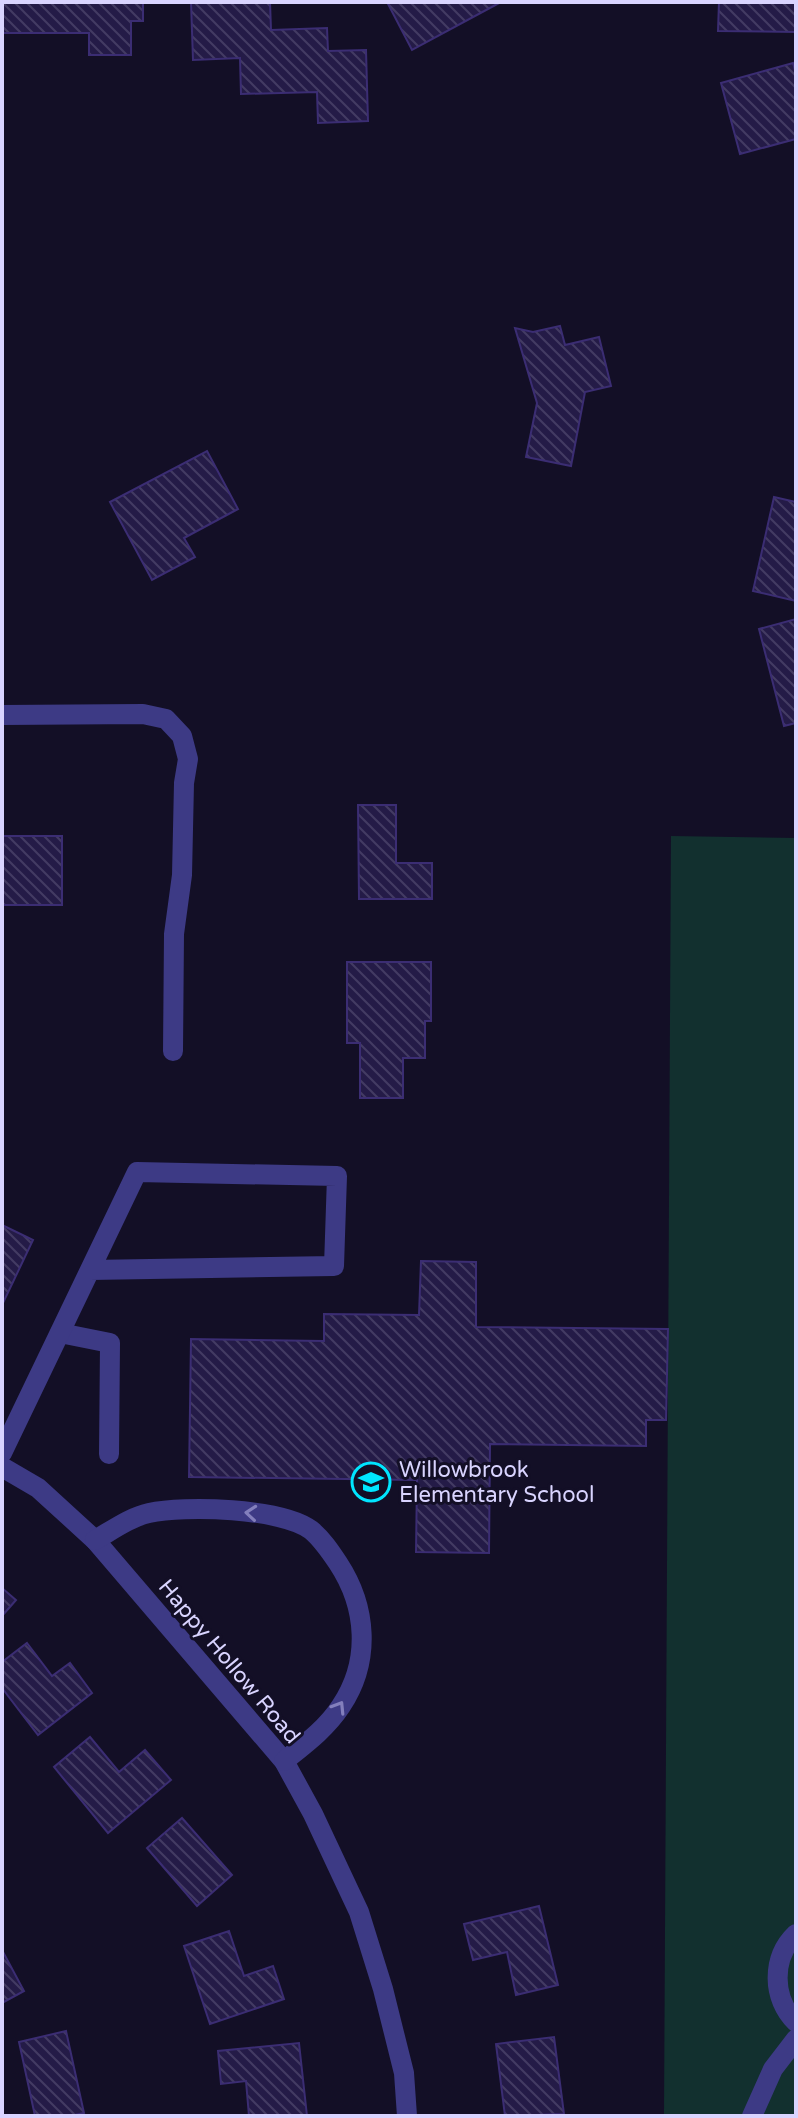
<svg xmlns="http://www.w3.org/2000/svg" width="798" height="2118" viewBox="0 0 798 2118" font-family="'Varela Round',sans-serif">
<style>
.park{fill:#12302f}
.building{fill:url(#building-back-hatch);stroke:#3b2d73;stroke-width:2}
.lines{fill:none;stroke-linecap:round;stroke-linejoin:round}
.minor{stroke:#3d3a85;stroke-width:20}
.oneway{stroke:#837fbc}
.labels{text-anchor:middle;stroke-width:6;stroke-linejoin:round;paint-order:stroke}
.poi-label{font-size:22px;fill:#d9d4ff;stroke:#130f26;text-anchor:start}
.street-label{font-size:22px;fill:#d9d4ff;stroke:#130f26}
</style>
<defs>
<pattern id="building-back-hatch" width="6" height="6" patternUnits="userSpaceOnUse" patternTransform="scale(2)"><rect width="6" height="6" fill="#241b47"/><path d="M-1 5l2 2M0 0l6 6M5-1l2 2" fill="none" stroke="#433b63"/></pattern>
</defs>
<rect width="100%" height="100%" fill="#130f26"/>
<!-- park -->
<polygon class="park" points="671,836 796,838 796,2116 664,2116"/>
<!-- building -->
<g class="building">
<polygon points="2,2 143,2 143,21 131,21 131,55 89,55 89,33 2,33"/>
<polygon points="191,2 270,2 271,30 327,28 328,51 366,50 368,121 318,123 317,92 241,94 240,58 193,60"/>
<polygon points="387,2 501,2 412,50"/>
<polygon points="719,2 796,2 796,32 718,31"/>
<polygon points="793,63 796,74 796,139 740,154 721,83"/>
<polygon points="560,326 565,345 599,337 611,386 585,392 571,466 526,457 537,403 515,328 533,332"/>
<polygon points="207,451 238,509 184,538 195,557 152,580 110,502"/>
<polygon points="774,497 796,502 796,601 753,591"/>
<polygon points="796,619 796,723 784,726 759,629"/>
<polygon points="358,805 396,805 396,863 432,863 432,899 359,899"/>
<rect x="2" y="836" width="60" height="69"/>
<polygon points="347,962 431,962 431,1021 425,1021 425,1058 403,1058 403,1098 360,1098 360,1043 347,1043"/>
<polygon points="2,1225 33,1240 2,1305"/>
<polygon points="421,1261 476,1262 476,1327 668,1329 666,1420 646,1420 646,1446 490,1444 489,1553 416,1552 417,1480 189,1477 191,1339 324,1341 324,1314 419,1315"/>
<polygon points="2,1588 16,1600 2,1616"/>
<polygon points="27,1643 52,1676 70,1663 92,1693 38,1735 2,1688 2,1662"/>
<polygon points="90,1737 119,1772 145,1750 171,1780 108,1833 54,1767"/>
<polygon points="182,1818 232,1875 197,1906 147,1848"/>
<polygon points="539,1906 558,1985 516,1995 507,1952 473,1960 464,1924"/>
<polygon points="229,1931 244,1976 273,1966 284,1999 210,2024 184,1946"/>
<polygon points="2,1950 24,1991 2,2003"/>
<polygon points="66,2031 84,2113 70,2116 35,2116 19,2042"/>
<polygon points="554,2037 564,2114 505,2116 496,2044"/>
<polygon points="299,2043 307,2116 249,2116 246,2081 221,2084 218,2051"/>
</g>
<g class="lines">
<!-- minor -->
<g class="minor">
<polyline points="2,715 143,714 166,719 182,736 188,759 184,783 182,875 174,934 173,1051"/>
<polyline points="60,1333 110,1343 109,1454"/>
<path d="M2 1453C47 1359 92 1265 137 1172L337 1176 334 1266 90 1270"/>
<polyline points="2,1467 38,1488 95,1540 284,1761 313,1814 359,1912 383,1989 404,2073 407,2116"/>
<path d="M95 1540C111 1531 130 1517 149 1513 184 1505 282 1508 311 1530 322 1539 330 1551 338 1563 367 1607 371 1661 341 1706 326 1729 304 1745 284 1761"/>
<path d="M796 1934C771 1958 772 1999 796 2022"/>
<polyline points="752,2116 773,2069 796,2039"/>
</g>
</g>
<!-- one-way arrows -->
<defs><path id="oneway-chevron" d="M-2-3.5L2.5 0L-2 3.5" fill="none" stroke-width="1.6" stroke-linecap="round" stroke-linejoin="round" transform="scale(2)"/></defs>
<g class="oneway">
<use href="#oneway-chevron" transform="translate(251 1513) rotate(-175)"/>
<use href="#oneway-chevron" transform="translate(339 1707) rotate(-58)"/>
</g>
<!-- icons -->
<defs>
<g id="school-ring" transform="scale(2)"><circle r="9.5" fill="#130f26" stroke="#00e5ff" stroke-width="1.5"/><path d="M0-5L7-2L0 1L-7-2ZM-4 1L0 2.5L4 1V4Q0 6-4 4Z" fill="#00e5ff"/></g>
</defs>
<g fill-rule="evenodd">
<use href="#school-ring" x="371" y="1482"/>
</g>
<g class="labels">
<!-- poi labels -->
<g class="poi-label">
<text x="399" y="1477">Willowbrook<tspan x="399" dy="25">Elementary School</tspan></text>
</g>
<!-- street labels -->
<g class="street-label">
<text transform="translate(230 1661) rotate(50)" y="8">Happy Hollow Road</text>
</g>
</g>
<!-- border -->
<rect width="798" height="2118" fill="none" stroke="#d9d4ff" stroke-width="8"/>
</svg>
